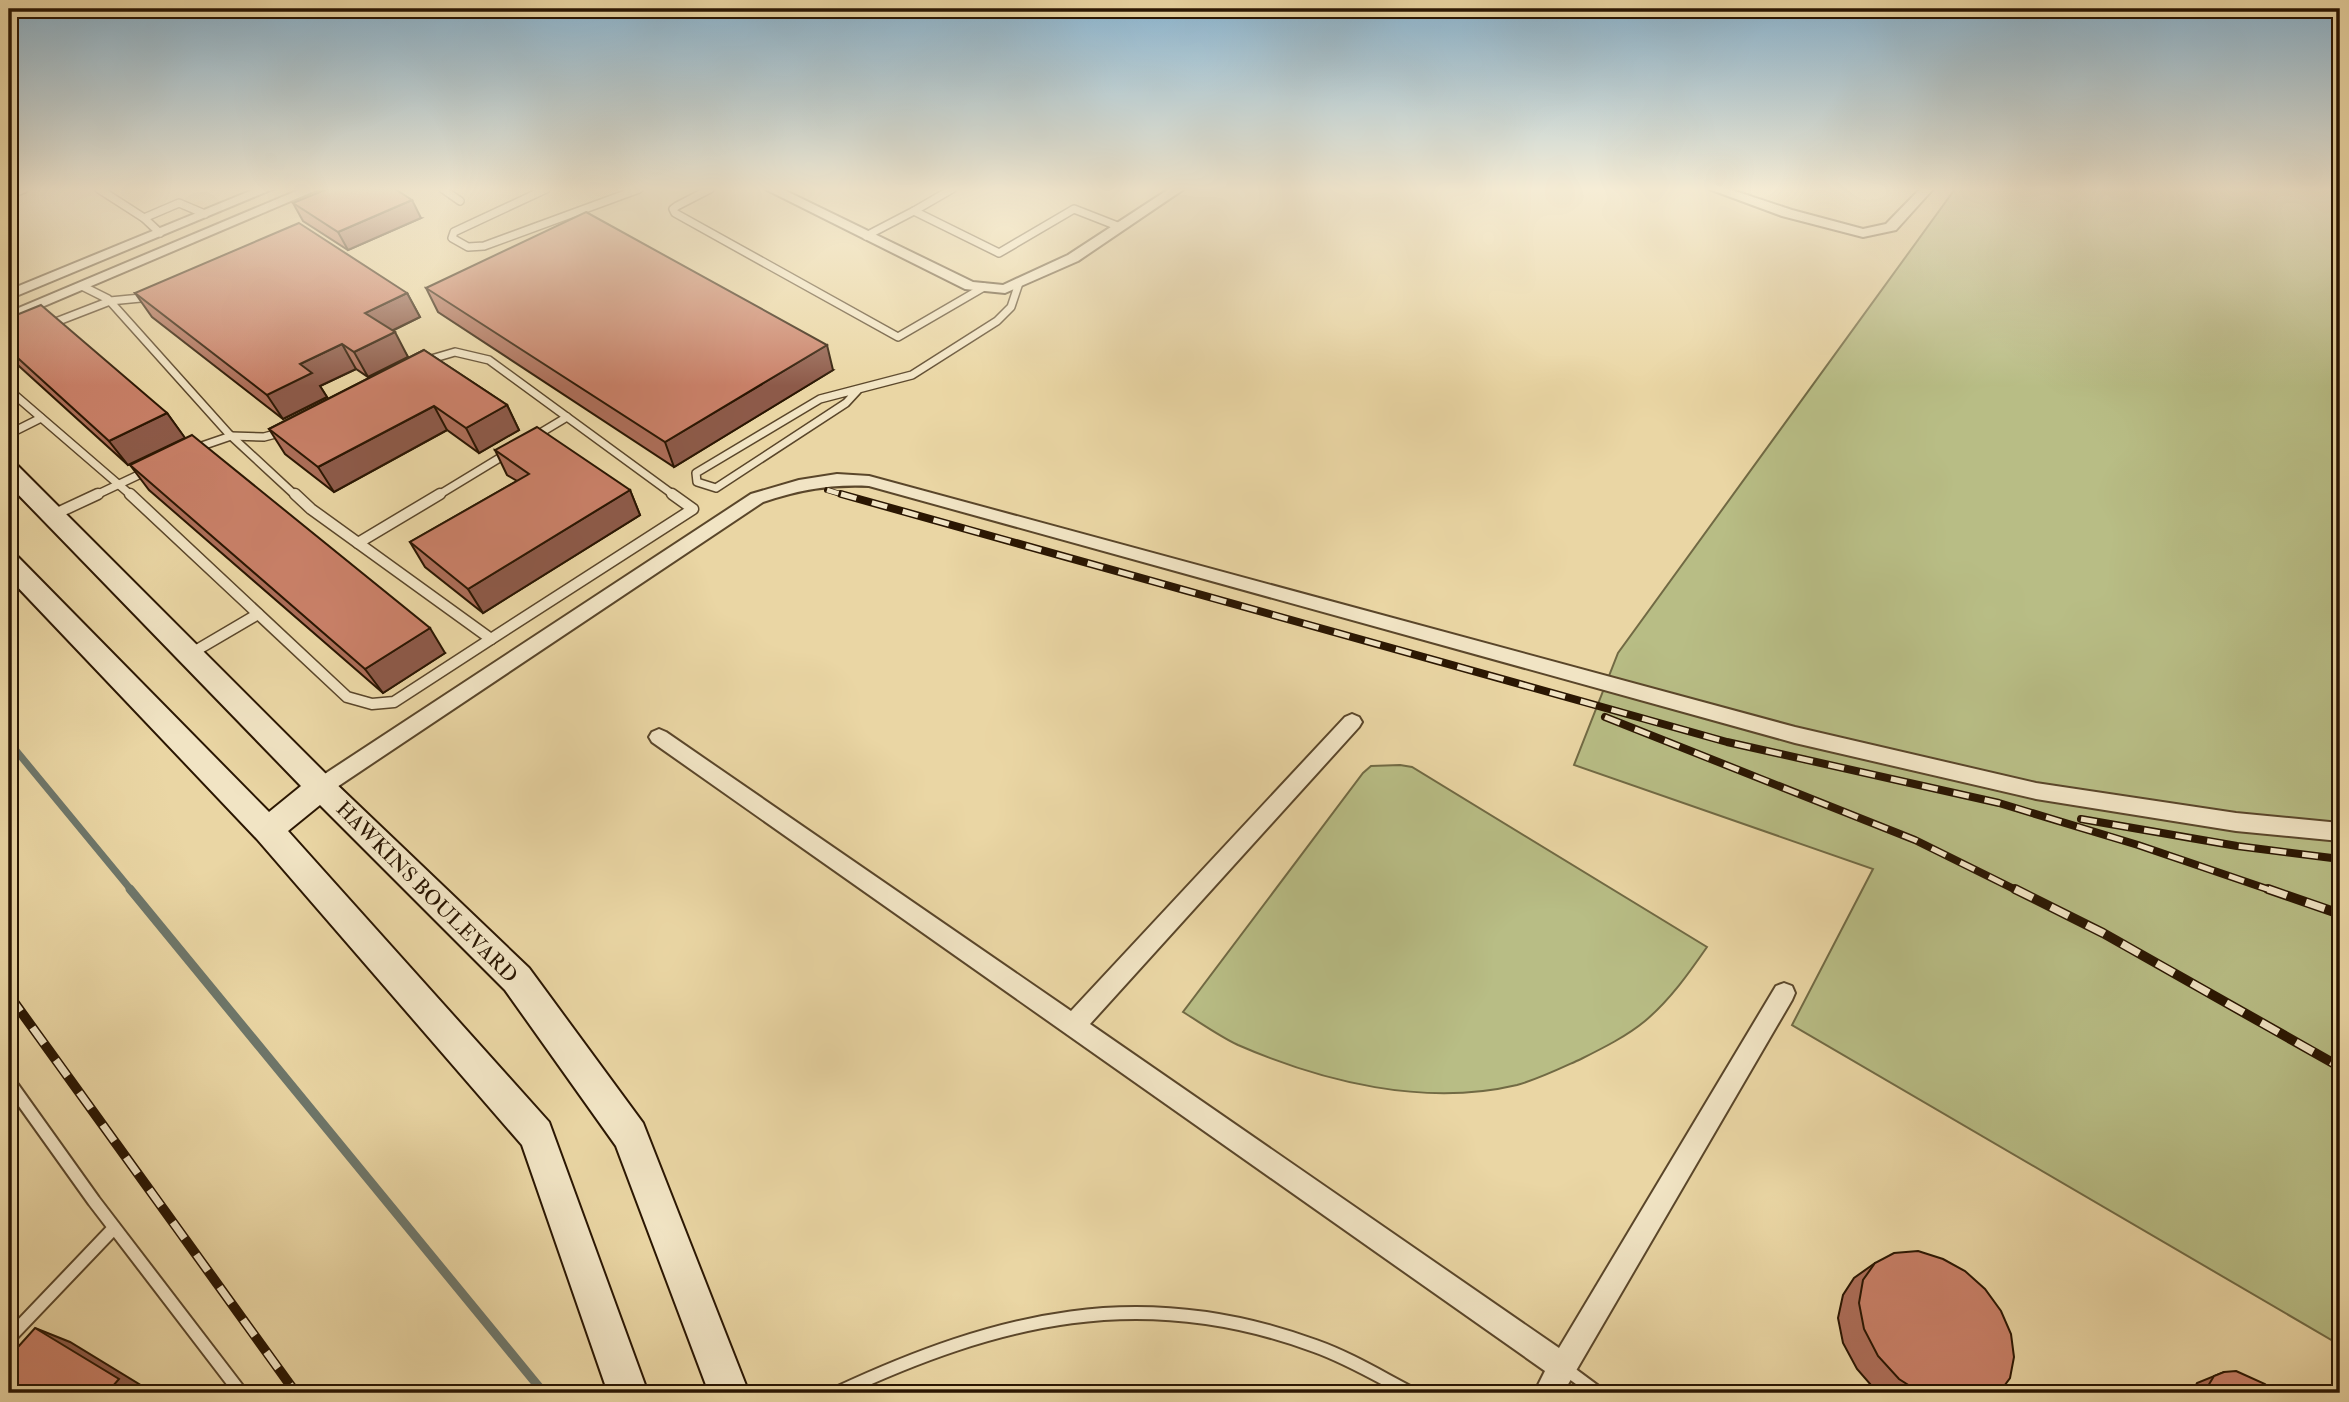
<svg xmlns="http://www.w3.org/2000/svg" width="2349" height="1402" viewBox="0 0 2349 1402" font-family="'IM FELL Double Pica',serif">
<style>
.green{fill:#b8bd85;stroke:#716a44;stroke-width:2}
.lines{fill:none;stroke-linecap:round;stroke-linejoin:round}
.stream-far1{stroke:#6e776b;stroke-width:7}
.stream{stroke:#6e776b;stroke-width:9}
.lane-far2-casing{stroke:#5a462a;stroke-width:10}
.lane-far1-casing{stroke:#5a462a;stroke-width:13}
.lane-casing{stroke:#5a462a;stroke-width:16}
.street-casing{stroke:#5a462a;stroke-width:4}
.secondary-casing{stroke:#2a1602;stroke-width:4}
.lane-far2{stroke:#f1e4c4;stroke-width:7}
.lane-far1{stroke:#f1e4c4;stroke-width:10}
.lane{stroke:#f1e4c4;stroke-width:12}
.street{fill:#f1e4c4;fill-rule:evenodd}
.secondary{fill:#f1e4c4;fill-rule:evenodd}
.rail-far2-casing{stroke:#2a1602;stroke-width:6}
.rail-far1-casing{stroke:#2a1602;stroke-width:8}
.rail-casing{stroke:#2a1602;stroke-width:10}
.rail-far2{stroke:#f1e4c4;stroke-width:4.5;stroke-dasharray:12;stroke-linecap:butt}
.rail-far1{stroke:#f1e4c4;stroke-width:5;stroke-dasharray:16;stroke-linecap:butt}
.rail{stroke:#f1e4c4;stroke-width:7;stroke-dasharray:20;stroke-linecap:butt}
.wall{fill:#ad6e59;stroke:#2a1602;stroke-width:2}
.shaded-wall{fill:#8d5a49;stroke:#2a1602;stroke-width:2}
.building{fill:#c98068;stroke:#2a1602;stroke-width:2}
.labels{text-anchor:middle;stroke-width:7;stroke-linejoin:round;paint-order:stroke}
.street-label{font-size:21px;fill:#2a1602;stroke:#f1e4c4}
</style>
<rect width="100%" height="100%" fill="#ead6a4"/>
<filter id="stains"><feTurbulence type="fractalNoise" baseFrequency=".00286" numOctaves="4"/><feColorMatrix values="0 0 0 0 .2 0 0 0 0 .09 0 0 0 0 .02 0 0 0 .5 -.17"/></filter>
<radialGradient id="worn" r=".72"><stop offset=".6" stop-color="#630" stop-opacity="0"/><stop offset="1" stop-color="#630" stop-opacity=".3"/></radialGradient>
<!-- green -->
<g class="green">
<polygon points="1955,189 2340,189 2340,1345 1792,1025 1873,869 1574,765 1618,653"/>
<path d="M1400 765 1412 767 1707 947C1689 973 1670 1000 1645 1021 1627 1036 1603 1048 1581 1059 1561 1068 1539 1079 1517 1085 1425 1107 1323 1082 1238 1045 1219 1036 1201 1023 1183 1012L1363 773 1371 766Z"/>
</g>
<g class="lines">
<!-- stream-far1 -->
<polyline class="stream-far1" points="9,742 132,891"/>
<!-- stream -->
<polyline class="stream" points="130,889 544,1393"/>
<!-- lane-far2 casing -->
<g class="lane-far2-casing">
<g id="lane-far2">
<polyline points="99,189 144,218"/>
<polyline points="443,189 460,201"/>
<polyline points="546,189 454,232 452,238 468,247 484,246 639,189"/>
<polyline points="710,189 677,206 673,209 675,213 898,337 984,287"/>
<polyline points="9,195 24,189"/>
<polyline points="914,211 952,189"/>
<polyline points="160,233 144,218 179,203 205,214"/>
<polyline points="866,236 914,211 999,253 1074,209 1120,227"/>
<polyline points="82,286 108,299 229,434 296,496"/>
<polyline points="48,325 110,301 151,297"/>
<polyline points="421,362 455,352 489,360 675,496"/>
<polyline points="9,390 132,496"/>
<polyline points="858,390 846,403 716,488 697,482 696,473 820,399 912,375 997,321 1011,307 1019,283"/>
<polyline points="9,434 41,418"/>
<polyline points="532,438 567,417"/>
<polyline points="193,449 231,436 264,437 283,432"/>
<polyline points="94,496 147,471"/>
<polyline points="437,496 511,451"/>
</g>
</g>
<!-- lane-far1 casing -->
<g class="lane-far1-casing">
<g id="lane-far1">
<polyline points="130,494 347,697 372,704 394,702 491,639"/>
<polyline points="295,494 311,509 491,639 693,509 672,494"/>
<polyline points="53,515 98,494"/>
<polyline points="358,543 440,494"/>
<polyline points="190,654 258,614"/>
</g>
</g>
<!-- lane casing -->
<g class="lane-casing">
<g id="lane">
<polyline points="9,1082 94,1201 241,1393"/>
<polyline points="9,1338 114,1228"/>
<polyline points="1563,1367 1598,1393"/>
<path d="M837 1393C998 1318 1141 1282 1315 1346 1349 1358 1380 1377 1411 1393"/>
</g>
</g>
<!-- street casing -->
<g class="street-casing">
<g id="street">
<polygon points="255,189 273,189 9,299 9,290"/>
<polygon points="301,189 319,189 9,321 9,312"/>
<polygon points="765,189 782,189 973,282 1003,285 1068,255 1169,189 1184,189 1078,261 1005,293 965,289"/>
<polygon points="1709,189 1729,189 1792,210 1863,229 1886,224 1920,189 1933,189 1896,230 1863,237 1782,216"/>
<path d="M837 474 869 476 1795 727 2036 783 2236 813 2340 823V841L2236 831 2036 799 1795 743 869 486C831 484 799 490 763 502L328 793 321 795 314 793 311 787 314 781 751 494 799 480Z"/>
<polygon points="1352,714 1359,717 1362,722 1359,727 1090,1024 1559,1348 1776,986 1784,983 1792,986 1795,993 1792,1000 1563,1393 1534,1393 1545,1371 652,742 649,737 652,732 659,729 666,732 1071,1011 1345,717"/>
</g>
</g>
<!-- secondary casing -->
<g class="secondary-casing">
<polygon id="secondary" points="9,463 17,465 331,779 529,968 643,1123 749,1393 709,1393 616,1146 505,990 320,805 288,831 549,1122 648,1393 608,1393 522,1145 257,839 9,578 9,554 18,557 269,812 301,786 9,485"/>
</g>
<!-- lane-far2 -->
<use href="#lane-far2" class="lane-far2"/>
<!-- lane-far1 -->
<use href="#lane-far1" class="lane-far1"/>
<!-- lane -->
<use href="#lane" class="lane"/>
<!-- street -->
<use href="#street" class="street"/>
<!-- secondary -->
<use href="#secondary" class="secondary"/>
<!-- rail-far2 casing -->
<g class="rail-far2-casing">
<polyline id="rail-far2" points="827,490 847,496"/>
</g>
<!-- rail-far1 casing -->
<g class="rail-far1-casing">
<g id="rail-far1">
<polyline points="841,494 1727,742 1999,803 2138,845 2273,891"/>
<polyline points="1605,717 1915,840 2018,891"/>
<polyline points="2081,819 2237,846 2340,859"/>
</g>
</g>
<!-- rail casing -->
<g class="rail-casing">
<g id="rail">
<polyline points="2015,889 2103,933 2340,1067"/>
<polyline points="2268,889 2340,914"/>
<polyline points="9,995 296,1393"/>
</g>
</g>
<!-- rail-far2 -->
<use href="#rail-far2" class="rail-far2"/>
<!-- rail-far1 -->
<use href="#rail-far1" class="rail-far1"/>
<!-- rail -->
<use href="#rail" class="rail"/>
</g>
<!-- wall -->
<g class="wall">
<polygon points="293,203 421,218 348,250 303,221"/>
<polygon points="426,288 833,370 674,467 438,312"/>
<polygon points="135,293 407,293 420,317 392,331 408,357 368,377 356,369 320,386 327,397 283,419 152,317"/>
<polygon points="9,318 167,413 185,438 128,465 9,357"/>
<polygon points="424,350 507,405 519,430 479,453 447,430 334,492 285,454 269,429"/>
<polygon points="495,450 630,490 640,515 483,613 425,567 410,542 517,481 507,475"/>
<polygon points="130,465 445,653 383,693 149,490"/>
<polygon points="1875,1263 1999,1393 1879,1393 1877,1392 1857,1369 1843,1343 1838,1318 1843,1295 1854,1278"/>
<polygon points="2224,1372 2274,1393 2192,1393 2197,1383"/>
</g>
<!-- shaded-wall -->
<g class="shaded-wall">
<polygon points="412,200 421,218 348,250 338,232"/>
<polygon points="407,293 420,317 379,337 365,313"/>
<polygon points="395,332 408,357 368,377 354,352"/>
<polygon points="342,344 356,369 320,386 327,397 283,419 267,395 300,364"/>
<polygon points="827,345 833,370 674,467 665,442"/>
<polygon points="507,405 519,430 479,453 466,428"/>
<polygon points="434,406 447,430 334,492 318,467"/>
<polygon points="167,413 185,438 128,465 109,441"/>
<polygon points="630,490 640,515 483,613 468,589"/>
<polygon points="430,628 445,653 383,693 365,669"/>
<polygon points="9,1246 16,1250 9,1258"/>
<polygon points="35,1328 70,1342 152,1392 151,1393 107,1393"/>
</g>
<!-- building -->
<g class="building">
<polygon points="327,189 395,189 412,200 338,232 293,203"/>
<polygon points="586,212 827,345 665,442 426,288"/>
<polygon points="299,223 407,293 365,313 395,332 354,352 342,344 300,364 312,373 267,395 135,293"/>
<polygon points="41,305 167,413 109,441 9,350 9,318"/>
<polygon points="424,350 507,405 466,428 434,406 318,467 269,429"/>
<polygon points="537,427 630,490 468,589 410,542 529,474 495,450"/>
<polygon points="192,435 430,628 365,669 130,465"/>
<polygon points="1918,1251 1943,1259 1965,1271 1985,1289 2001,1311 2011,1334 2014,1357 2010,1378 1999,1393 1921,1393 1899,1379 1878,1356 1864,1329 1859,1303 1863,1280 1875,1263 1894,1253"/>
<polygon points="35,1328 119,1379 107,1393 9,1393 9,1357"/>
<polygon points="2236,1371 2265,1384 2274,1393 2208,1393 2208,1386 2214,1376 2224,1372"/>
</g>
<!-- sky -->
<linearGradient id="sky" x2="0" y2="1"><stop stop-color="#89b5d2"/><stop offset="0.49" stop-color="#f6edd6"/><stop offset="1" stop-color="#f6edd6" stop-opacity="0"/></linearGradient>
<rect width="2349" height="386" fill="url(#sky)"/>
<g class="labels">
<!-- street labels -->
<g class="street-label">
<text transform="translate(427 892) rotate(45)" y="7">HAWKINS BOULEVARD</text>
</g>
</g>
<!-- margin -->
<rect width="2349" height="1402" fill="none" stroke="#ead6a4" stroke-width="35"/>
<rect x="10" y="10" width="2328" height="1381" fill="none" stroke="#2a1602" stroke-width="3.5"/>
<rect x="18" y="18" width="2314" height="1367" fill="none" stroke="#2a1602" stroke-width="2"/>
<rect width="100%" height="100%" filter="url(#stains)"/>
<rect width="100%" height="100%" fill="url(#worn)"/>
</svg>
